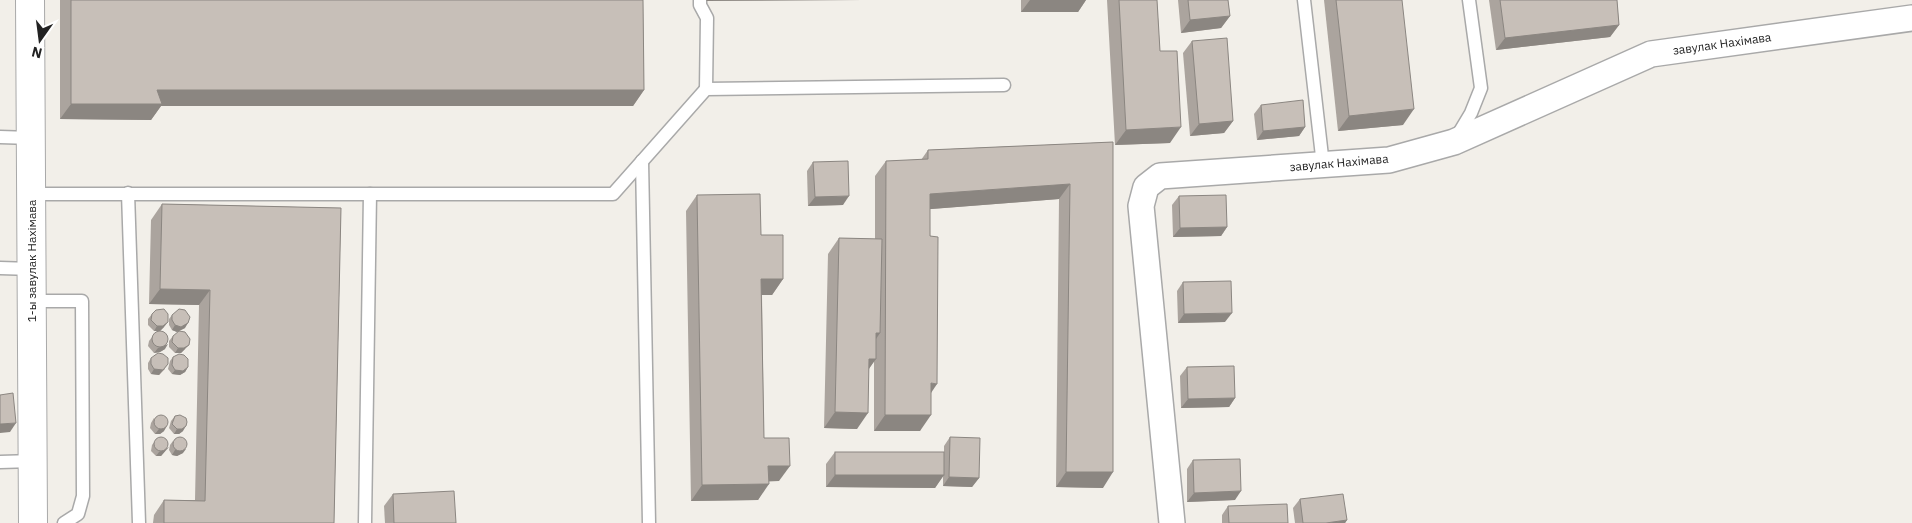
<svg xmlns="http://www.w3.org/2000/svg" width="1912" height="523" viewBox="0 0 1912 523" font-family="'IBM Plex Sans',sans-serif">
<style>
.lines{fill:none;stroke-linecap:round;stroke-linejoin:round}
.service-casing{stroke:#a9a9a9;stroke-width:15}
.minor-casing{stroke:#a9a9a9;stroke-width:28}
.tertiary-casing{stroke:#a9a9a9;stroke-width:30}
.service{stroke:#fff;stroke-width:12}
.minor{stroke:#fff;stroke-width:25}
.tertiary{stroke:#fff;stroke-width:28}
.wall{fill:#aba49e}
.shaded-wall{fill:#8b8681}
.building{fill:#c7bfb8;stroke:#8b8681}
.labels{text-anchor:middle;stroke-width:5;stroke-linejoin:round;paint-order:stroke}
.street-label{font-size:12px;fill:#222;stroke:#fff}
</style>
<rect width="100%" height="100%" fill="#f2efe9"/>
<g class="lines">
<!-- service casing -->
<g class="service-casing">
<g id="service">
<polyline points="700,0 700,5 707,18 706,89"/>
<polyline points="1304,0 1323,165"/>
<polyline points="0,137 31,138"/>
<polyline points="1456,138 1471,113 1481,88 1469,0"/>
<polyline points="642,161 649,523"/>
<polyline points="128,193 139,523"/>
<polyline points="31,194 613,194 706,89 1004,85"/>
<polyline points="0,268 32,269"/>
<polyline points="32,301 82,301 83,496 78,514 64,523"/>
<polyline points="0,462 33,461"/>
<polyline points="365,523 370,194"/>
</g>
</g>
<!-- minor casing -->
<g class="minor-casing">
<polyline id="minor" points="1172,523 1141,206 1146,187 1160,176 1389,160 1454,142 1651,54 1912,18"/>
</g>
<!-- tertiary casing -->
<g class="tertiary-casing">
<polyline id="tertiary" points="30,0 33,523"/>
</g>
<!-- service -->
<use href="#service" class="service"/>
<!-- minor -->
<use href="#minor" class="minor"/>
<!-- tertiary -->
<use href="#tertiary" class="tertiary"/>
</g>
<!-- wall -->
<g class="wall">
<polygon points="60,0 643,0 644,90 633,106 161,106 151,120 60,119"/>
<polygon points="1021,0 1086,0 1078,12 1021,12"/>
<polygon points="1107,0 1157,0 1160,51 1170,143 1115,145"/>
<polygon points="1178,0 1228,0 1230,16 1221,28 1181,33"/>
<polygon points="1324,0 1402,0 1403,125 1338,131"/>
<polygon points="1489,0 1617,0 1619,25 1610,37 1496,50"/>
<polygon points="1192,41 1233,121 1224,133 1190,136 1183,53"/>
<polygon points="1261,105 1305,127 1299,136 1257,140 1254,114"/>
<polygon points="1113,142 1103,488 1056,487 1059,199 930,209 931,393 920,431 874,431 874,361 869,369 857,429 824,428 828,254 839,238 875,239 875,176 886,161 921,160 928,150"/>
<polygon points="813,162 843,205 808,206 807,171"/>
<polygon points="697,195 761,235 783,279 772,295 762,295 764,438 779,481 769,481 758,500 691,501 686,211"/>
<polygon points="1179,196 1227,227 1221,236 1173,237 1172,205"/>
<polygon points="162,204 341,208 334,523 153,523 154,515 164,500 195,500 199,305 149,304 151,220"/>
<polygon points="1183,282 1225,322 1178,323 1177,291"/>
<polygon points="152,314 164,327 160,331 154,331 148,325 148,319"/>
<polygon points="172,315 185,328 177,332 172,330 169,325 169,319"/>
<polygon points="156,332 165,349 160,352 154,353 148,346 149,341"/>
<polygon points="173,336 185,349 181,353 175,353 169,347 169,341"/>
<polygon points="173,357 188,367 185,372 180,375 172,374 168,369 170,361"/>
<polygon points="151,358 165,369 159,375 151,374 148,369 148,363"/>
<polygon points="1187,367 1235,398 1229,407 1181,408 1180,376"/>
<polygon points="175,416 183,431 179,434 174,434 169,428 171,421"/>
<polygon points="154,418 164,431 160,434 155,434 150,428 151,423"/>
<polygon points="950,437 979,478 972,487 943,486 943,476 935,488 826,487 826,464 835,452 944,457 944,446"/>
<polygon points="155,441 165,451 161,456 156,456 151,451 152,445"/>
<polygon points="173,441 183,453 177,456 172,455 169,450 170,445"/>
<polygon points="1193,460 1235,500 1187,502 1187,469"/>
<polygon points="393,494 456,523 385,523 384,506"/>
<polygon points="1300,499 1347,520 1345,523 1295,523 1293,508"/>
<polygon points="1228,506 1288,523 1222,523 1222,515"/>
</g>
<!-- shaded-wall -->
<g class="shaded-wall">
<polygon points="707,0 863,0 706,1"/>
<polygon points="1030,0 1086,0 1078,12 1021,12"/>
<polygon points="1230,16 1221,28 1181,33 1190,20"/>
<polygon points="1619,25 1610,37 1496,50 1505,38"/>
<polygon points="157,90 644,90 633,106 161,106 151,120 60,119 71,104"/>
<polygon points="1414,109 1403,125 1338,131 1349,116"/>
<polygon points="1233,121 1224,133 1190,136 1199,124"/>
<polygon points="1181,127 1170,143 1115,145 1126,130"/>
<polygon points="1305,127 1299,136 1257,140 1263,131"/>
<polygon points="1070,184 1059,199 919,210 930,194"/>
<polygon points="849,196 843,205 808,206 815,197"/>
<polygon points="1227,227 1221,236 1173,237 1180,228"/>
<polygon points="761,279 783,279 772,295 751,295"/>
<polygon points="160,289 210,290 199,305 149,304"/>
<polygon points="1232,313 1225,322 1178,323 1184,314"/>
<polygon points="168,322 164,327 160,331 154,331 157,326"/>
<polygon points="188,323 185,328 177,332 172,330 175,325"/>
<polygon points="876,333 880,333 870,348"/>
<polygon points="168,344 165,349 160,352 154,353 158,348"/>
<polygon points="189,345 181,353 175,353 178,348"/>
<polygon points="869,359 876,359 865,374"/>
<polygon points="168,364 159,375 151,374 154,369"/>
<polygon points="188,367 185,372 180,375 172,374 175,370"/>
<polygon points="931,383 937,384 927,399"/>
<polygon points="1235,398 1229,407 1181,408 1188,399"/>
<polygon points="835,412 868,413 857,429 824,428"/>
<polygon points="885,415 931,415 920,431 874,431"/>
<polygon points="16,423 10,432 0,433 0,424"/>
<polygon points="167,426 164,431 160,434 155,434 159,429"/>
<polygon points="186,426 183,431 179,434 174,434 177,429"/>
<polygon points="169,447 161,456 156,456 159,452"/>
<polygon points="186,449 183,453 177,456 172,455 175,450"/>
<polygon points="768,466 790,466 779,481 758,482"/>
<polygon points="1066,472 1113,472 1103,488 1056,487"/>
<polygon points="835,475 944,475 935,488 826,487"/>
<polygon points="949,477 979,478 972,487 943,486"/>
<polygon points="769,484 758,500 691,501 702,485"/>
<polygon points="1241,491 1235,500 1187,502 1194,493"/>
<polygon points="1347,520 1345,523 1326,523"/>
</g>
<!-- building -->
<g class="building">
<polygon points="71,0 643,0 644,90 157,90 162,104 71,104"/>
<polygon points="1119,0 1157,0 1160,51 1177,51 1181,127 1126,130"/>
<polygon points="1188,0 1228,0 1230,16 1190,20"/>
<polygon points="1336,0 1402,0 1414,109 1349,116"/>
<polygon points="1500,0 1617,0 1619,25 1505,38"/>
<polygon points="1227,38 1233,121 1199,124 1192,41"/>
<polygon points="1303,100 1305,127 1263,131 1261,105"/>
<polygon points="1113,142 1113,472 1066,472 1070,184 930,194 930,236 938,237 937,384 931,383 931,415 885,415 886,161 928,159 928,150"/>
<polygon points="848,161 849,196 815,197 813,162"/>
<polygon points="760,194 761,235 783,235 783,279 761,279 764,438 789,438 790,466 768,466 769,484 702,485 697,195"/>
<polygon points="1226,195 1227,227 1180,228 1179,196"/>
<polygon points="162,204 341,208 334,523 164,523 164,500 205,501 210,290 160,289"/>
<polygon points="839,238 882,239 880,333 876,333 876,359 869,359 868,413 835,412"/>
<polygon points="1231,281 1232,313 1184,314 1183,282"/>
<polygon points="164,309 168,314 168,322 163,326 157,326 151,320 152,314 156,310"/>
<polygon points="179,309 185,310 190,317 188,323 181,327 175,325 172,320 172,315"/>
<circle cx="160" cy="339" r="8"/>
<polygon points="179,331 185,332 190,339 189,345 184,348 178,348 172,342 173,336"/>
<polygon points="158,353 163,354 168,358 168,364 163,370 154,369 151,364 151,358"/>
<polygon points="179,354 184,355 188,359 188,367 183,371 175,370 172,365 173,357"/>
<polygon points="1234,366 1235,398 1188,399 1187,367"/>
<polygon points="13,393 16,423 0,424 0,395"/>
<circle cx="161" cy="422" r="7"/>
<polygon points="180,415 186,418 187,422 186,426 182,429 177,429 172,424 175,416"/>
<circle cx="161" cy="444" r="7"/>
<circle cx="180" cy="444" r="7"/>
<polygon points="950,437 980,438 979,478 949,477"/>
<rect x="835" y="452" width="109" height="23"/>
<polygon points="1240,459 1241,491 1194,493 1193,460"/>
<polygon points="454,491 456,523 394,523 393,494"/>
<polygon points="1343,494 1347,520 1326,523 1303,523 1300,499"/>
<polygon points="1287,504 1288,523 1229,523 1228,506"/>
</g>
<g class="labels">
<!-- street labels -->
<g class="street-label">
<text transform="translate(1722 44) rotate(-8)" y="4">завулак Нахімава</text>
<text transform="translate(1339 163) rotate(-5)" y="4">завулак Нахімава</text>
<text transform="translate(32 261) rotate(-90)" y="4">1-ы завулак Нахімава</text>
</g>
</g>
<!-- north arrow -->
<g transform="translate(40 40) rotate(194)" stroke="#ffffff" stroke-width="4" paint-order="stroke">
<path d="M0-4L9 19L0 12L-9 19Z" fill="#222222"/>
<text y="-8" font-size="14" font-weight="bold" text-anchor="middle" fill="#222222">N</text>
</g>
</svg>
